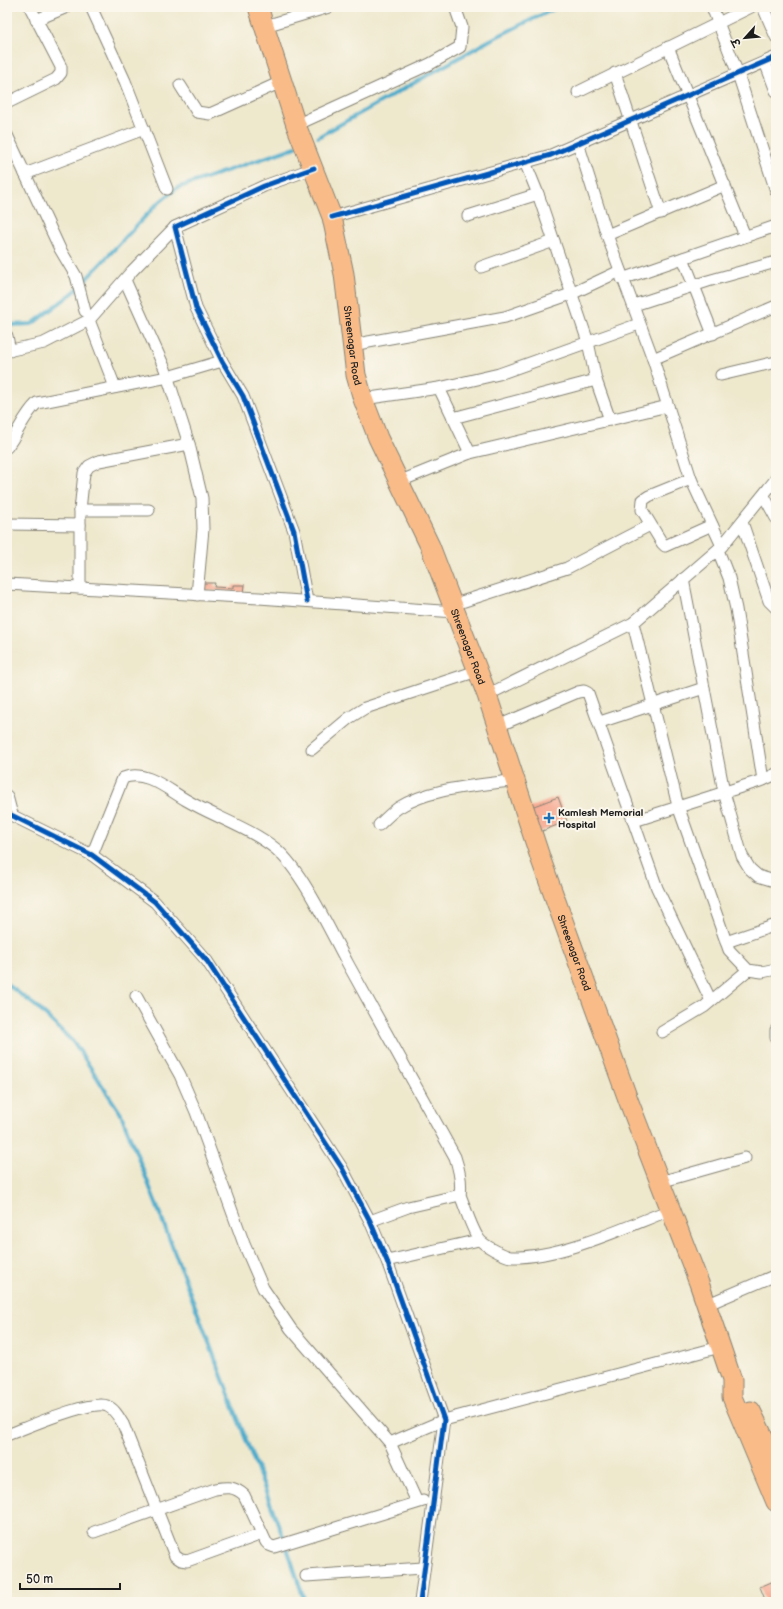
<svg xmlns="http://www.w3.org/2000/svg" width="783" height="1609" viewBox="0 0 783 1609" font-family="'Balsamiq Sans','Playpen Sans Deva',sans-serif">
<style>
.lines{fill:none;stroke-linecap:round;stroke-linejoin:round}
.stream{stroke:#4dabcb;stroke-width:4}
.building{fill:#f6a288}
.minor-casing{stroke:#858274;stroke-width:13}
.trunk-casing{stroke:#858274;stroke-width:21}
.minor{stroke:#fff;stroke-width:11}
.trunk{stroke:#f9bc89;stroke-width:19}
.cycleway-casing{stroke:#fbf7ec;stroke-width:8}
.cycleway{stroke:#0057b8;stroke-width:5}
.poi-dot{fill:#1f6fb2;stroke:#fbf7ec;stroke-width:1.5}
.labels{text-anchor:middle;stroke-width:4;stroke-linejoin:round;paint-order:stroke}
.street-label{font-size:10px;fill:#1c1c1c;stroke:#fbf7ec}
.poi-label{font-size:10px;font-weight:bold;fill:#1c1c1c;stroke:#fbf7ec;text-anchor:start}
</style>
<rect width="100%" height="100%" fill="#fbf7ec"/>
<filter id="ink" filterUnits="userSpaceOnUse"><feTurbulence type="fractalNoise" baseFrequency=".025" numOctaves="2"/><feDisplacementMap in="SourceGraphic" scale="8" xChannelSelector="R" yChannelSelector="G"/><feConvolveMatrix kernelMatrix="1 2 1 2 8 2 1 2 1" color-interpolation-filters="sRGB"/></filter>
<filter id="wash" filterUnits="userSpaceOnUse"><feTurbulence type="fractalNoise" baseFrequency=".012" numOctaves="4" result="noise"/><feDisplacementMap in="SourceGraphic" scale="16" xChannelSelector="R" yChannelSelector="G"/><feGaussianBlur stdDeviation="0.9" result="paint"/><feColorMatrix in="noise" values="0 0 0 0 0 0 0 0 0 0 0 0 0 0 0 0 0 1.4 0 .05"/><feComposite in="paint" operator="in"/></filter>
<g filter="url(#wash)">
<rect width="100%" height="100%" fill="#eee8cd"/>
<g class="lines">
<!-- stream -->
<g class="stream">
<polyline points="318,137 492,39 558,7"/>
<polyline points="7,325 32,324 74,292 156,205 177,188 296,147"/>
<polyline points="7,984 37,1007 75,1044 121,1114 147,1180 285,1542 305,1602"/>
</g>
</g>
<g id="blocks">
<!-- building -->
<g class="building">
<polygon points="203,583 215,583 214,587 233,588 233,585 245,585 244,593 202,590"/>
<polygon points="558,797 567,821 540,832 526,809"/>
<polygon points="776,1580 776,1602 766,1602 760,1587"/>
</g>
</g>
</g>
<g filter="url(#ink)">
<use href="#blocks" fill-opacity="0" stroke="#858274" stroke-width="1"/>
<g class="lines">
<!-- minor casing -->
<g class="minor-casing">
<g id="minor">
<polyline points="91,7 125,81 167,189"/>
<polyline points="712,7 738,74 776,191"/>
<polyline points="763,7 776,37"/>
<polyline points="36,20 67,7"/>
<polyline points="265,26 329,7"/>
<polyline points="668,47 745,236"/>
<polyline points="765,62 776,91"/>
<polyline points="615,73 661,213"/>
<polyline points="180,85 197,112 210,114 281,82"/>
<polyline points="578,92 751,7"/>
<polyline points="7,103 56,79 61,73 61,67 30,7"/>
<polyline points="296,125 430,64 460,47 462,27 455,7"/>
<polyline points="7,135 60,249 76,276 85,311"/>
<polyline points="578,143 607,235 653,359 691,479 722,546"/>
<polyline points="525,162 538,194 588,342 596,380 610,420"/>
<polyline points="25,174 144,129"/>
<polyline points="468,216 538,194"/>
<polyline points="332,217 551,155 776,57"/>
<polyline points="607,235 725,185"/>
<polyline points="683,258 713,334"/>
<polyline points="481,267 554,241"/>
<polyline points="622,279 776,226"/>
<polyline points="125,280 165,369 189,444 202,498 203,529 197,595"/>
<polyline points="634,305 708,281 776,262"/>
<polyline points="89,320 115,387"/>
<polyline points="7,336 10,351"/>
<polyline points="352,345 505,317 571,294 620,271"/>
<polyline points="7,351 44,343 89,320 132,271 175,227"/>
<polyline points="653,359 776,306"/>
<polyline points="721,375 776,362"/>
<polyline points="439,388 470,453"/>
<polyline points="363,399 439,388 499,374 639,324"/>
<polyline points="453,418 596,380"/>
<path d="M7 447C18 433 24 415 37 403L168 377 222 361"/>
<polyline points="691,479 649,496 643,500 642,510 662,543 665,546 712,525"/>
<polyline points="398,482 470,453 668,406"/>
<polyline points="764,496 776,518"/>
<polyline points="80,510 149,510"/>
<polyline points="742,522 769,601 776,608"/>
<polyline points="7,524 80,525"/>
<polyline points="718,550 729,578 736,609 763,780"/>
<polyline points="683,579 724,792 742,856 750,869 758,876 771,880 776,880"/>
<polyline points="7,584 259,598 455,612"/>
<polyline points="80,588 80,510 84,473 89,466 99,461 189,444"/>
<polyline points="307,601 294,531 243,396 222,361 196,308 175,227 264,186 314,168"/>
<polyline points="452,605 567,568 650,525"/>
<polyline points="633,623 678,806 729,950 748,970 762,972 776,969"/>
<polyline points="487,695 633,623 722,546 776,479"/>
<polyline points="600,722 704,688"/>
<polyline points="498,726 578,692 584,691 588,693 657,888 711,1001"/>
<polyline points="312,749 349,718 365,708 477,671"/>
<polyline points="7,796 12,815"/>
<polyline points="7,813 92,855 155,902 207,961 342,1168 370,1221 387,1261 444,1420 420,1602"/>
<polyline points="634,821 763,780 776,774"/>
<path d="M379 825C385 819 391 813 398 808 431 787 478 786 516 780"/>
<path d="M92 855 123 778C145 769 167 789 186 800 215 817 250 828 276 849 303 872 330 931 348 964 383 1028 420 1093 455 1157 459 1169 462 1182 460 1195 465 1207 472 1230 479 1239 483 1245 504 1256 511 1257 561 1258 623 1228 670 1210"/>
<polyline points="726,942 776,925"/>
<polyline points="136,996 180,1075 196,1112 244,1244 263,1288 291,1329 390,1443 417,1502"/>
<polyline points="776,1030 776,1038"/>
<polyline points="662,1032 704,1007 748,970"/>
<polyline points="660,1182 745,1158"/>
<polyline points="370,1221 408,1207 460,1195"/>
<polyline points="387,1261 479,1240"/>
<polyline points="706,1305 776,1275"/>
<path d="M7 1435C26 1428 91 1399 107 1406 115 1409 119 1418 123 1424L175 1556 181 1560 187 1561 262 1534"/>
<polyline points="390,1443 444,1420 720,1347"/>
<path d="M94 1532 215 1489C227 1487 234 1486 244 1495L266 1542 269 1545 274 1547 423 1501"/>
<polyline points="306,1576 423,1568"/>
</g>
</g>
<!-- trunk casing -->
<g class="trunk-casing">
<g id="trunk">
<path id="s1" d="M258 7 296 125 332 217 344 274 356 375 363 399 378 438 430 546 487 695 541 860 629 1102 699 1283 732 1380V1397L776 1502"/>
<polyline points="751,1411 776,1463"/>
</g>
</g>
<!-- minor -->
<use href="#minor" class="minor"/>
<!-- trunk -->
<use href="#trunk" class="trunk"/>
<!-- cycleway casing -->
<g class="cycleway-casing">
<g id="cycleway">
<polyline points="332,217 551,155 776,57"/>
<polyline points="307,601 294,531 243,396 222,361 196,308 175,227 264,186 314,168"/>
<polyline points="7,813 92,855 155,902 207,961 342,1168 370,1221 387,1261 444,1420 420,1602"/>
</g>
</g>
<!-- cycleway -->
<use href="#cycleway" class="cycleway"/>
</g>
</g>
<!-- markers -->
<path class="poi-dot" d="M547 812h4v4h4v4h-4v4h-4v-4h-4v-4h4z"/>
<g class="labels">
<!-- street labels -->
<g class="street-label">
<text dy="4" stroke="none"><textPath href="#s1" startOffset="353">Shreenagar Road</textPath></text>
<text dy="4" stroke="none"><textPath href="#s1" startOffset="677">Shreenagar Road</textPath></text>
<text dy="4" stroke="none"><textPath href="#s1" startOffset="1001">Shreenagar Road</textPath></text>
</g>
<!-- poi labels -->
<g class="poi-label">
<text x="558" y="816">Kamlesh Memorial<tspan x="558" dy="12">Hospital</tspan></text>
</g>
</g>
<!-- margin -->
<rect width="783" height="1609" fill="none" stroke="#fbf7ec" stroke-width="24"/>
<!-- north arrow -->
<g transform="translate(745 38) rotate(243)" stroke="#fbf7ec" stroke-width="3" paint-order="stroke">
<path d="M0-3L7 15L0 10L-7 15Z" fill="#1c1c1c"/>
<text y="-6" font-size="11" font-weight="bold" text-anchor="middle" fill="#1c1c1c">उ</text>
</g>
<!-- scale -->
<path d="M20 1583v6h100v-6" fill="none" stroke="#1c1c1c" stroke-width="2"/>
<text x="26" y="1583" font-size="12" fill="#1c1c1c" stroke="#fbf7ec" stroke-width="3" paint-order="stroke">50 m</text>
</svg>
